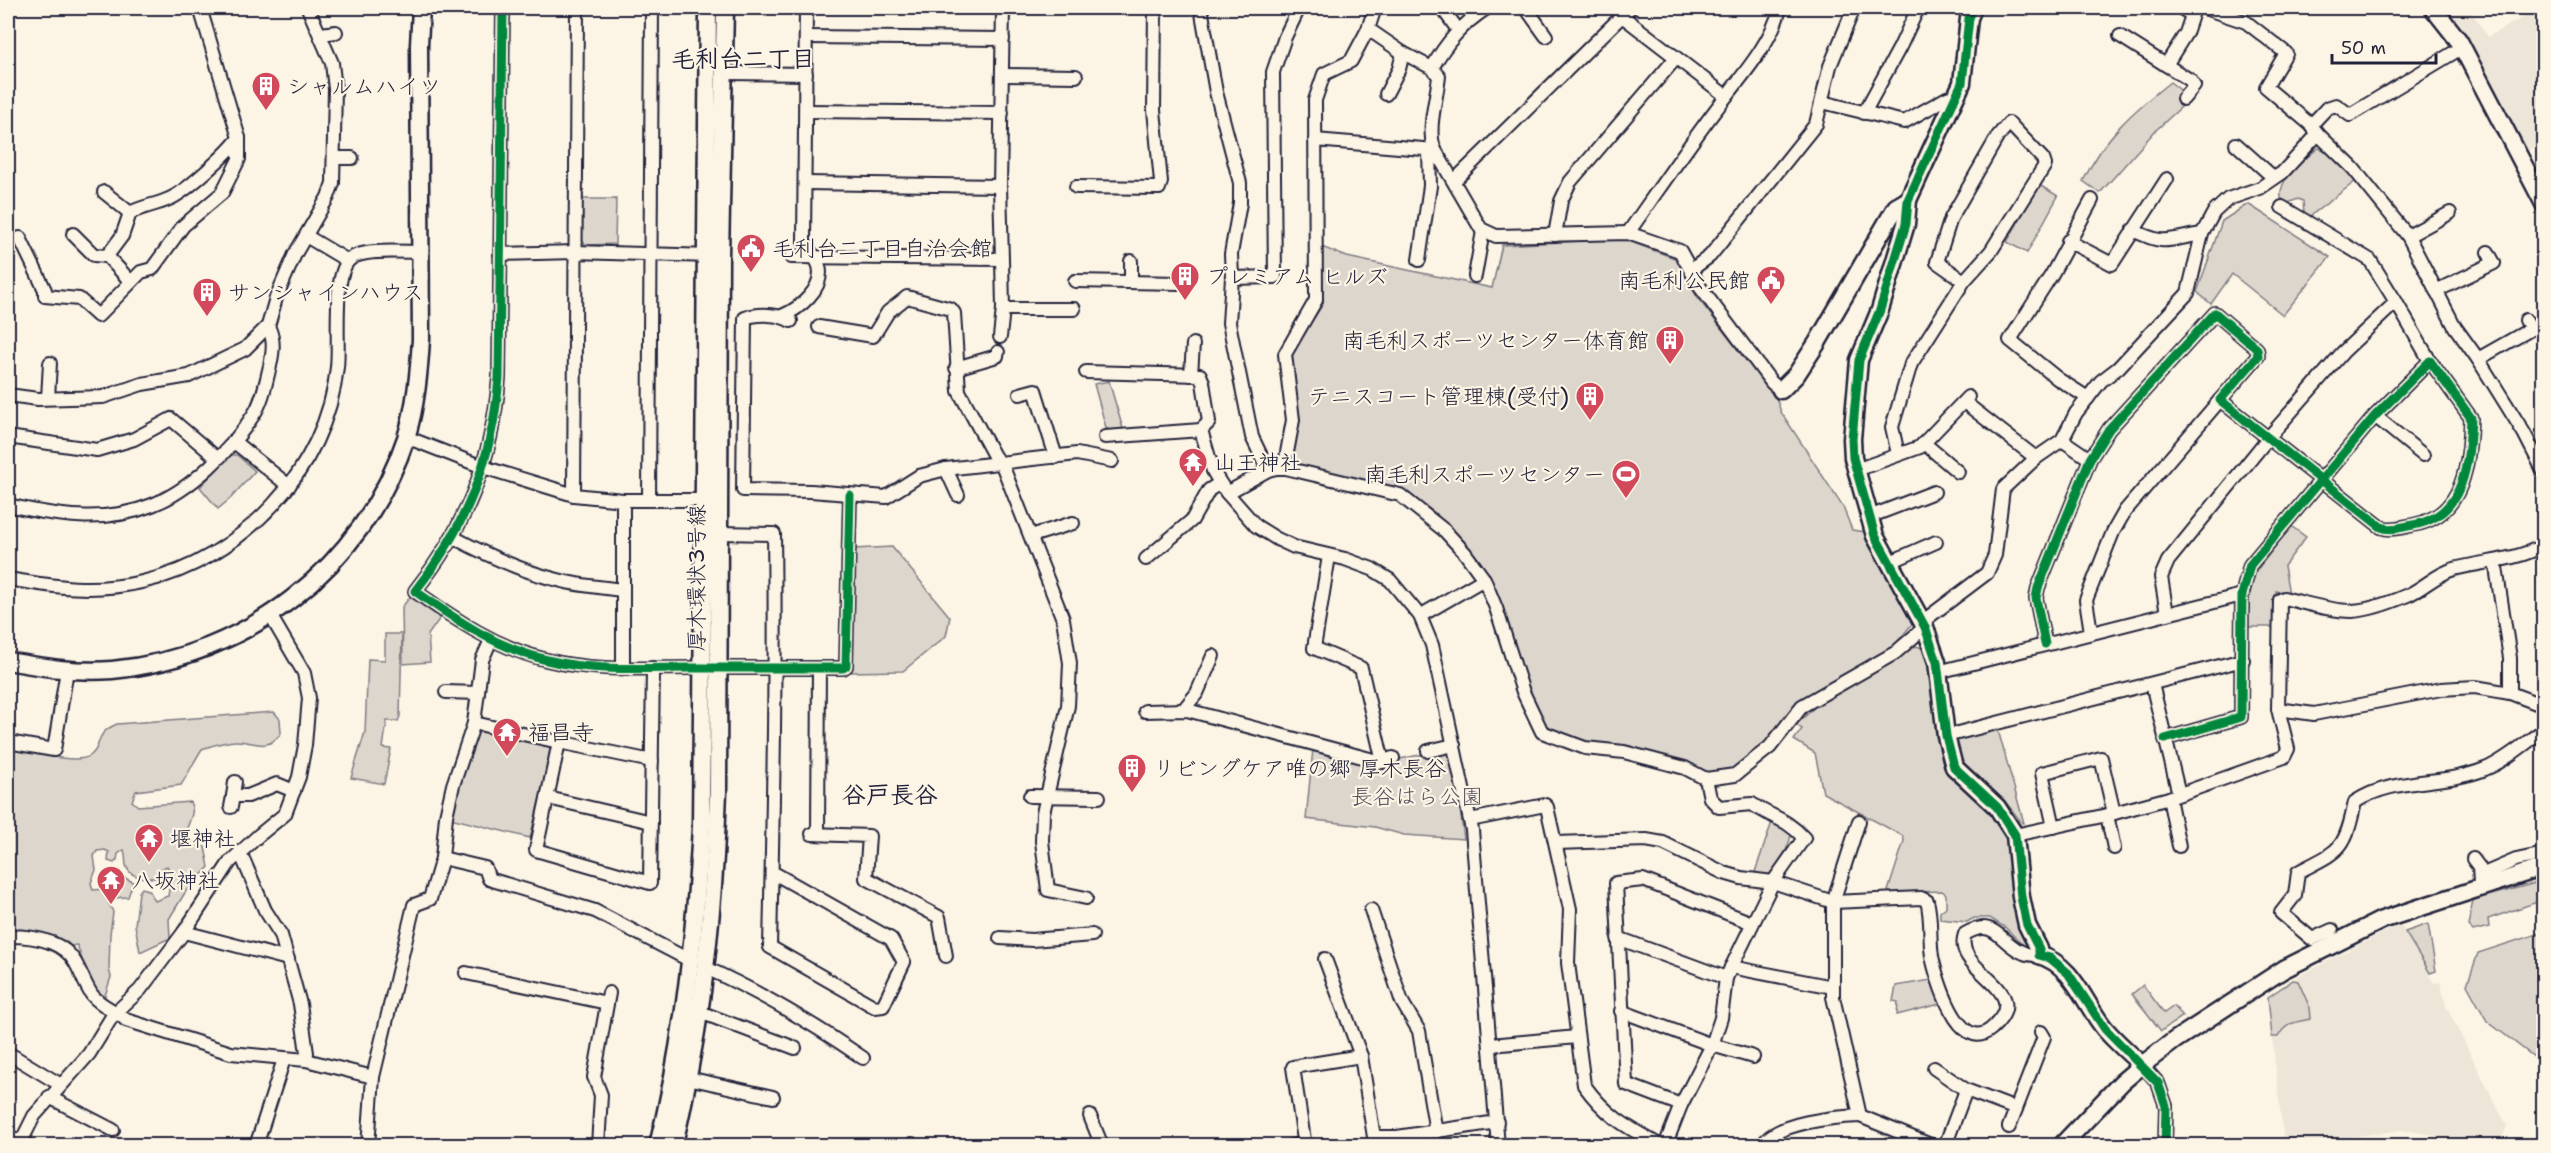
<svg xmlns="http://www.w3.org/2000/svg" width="2551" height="1153" viewBox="0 0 2551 1153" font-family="'Shantell Sans','Klee One',sans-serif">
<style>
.built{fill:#ece5d8}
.green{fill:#dcd6cc;stroke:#7f7c84;stroke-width:1.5}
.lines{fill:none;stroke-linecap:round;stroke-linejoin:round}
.street-casing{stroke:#22223b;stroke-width:16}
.secondary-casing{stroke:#22223b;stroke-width:21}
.street{stroke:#fcf5e5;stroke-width:12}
.secondary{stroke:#fcf5e5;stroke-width:16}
.cycleway-casing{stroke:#fcf5e5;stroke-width:13}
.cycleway{stroke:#00873e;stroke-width:9}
.labels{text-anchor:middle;stroke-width:4.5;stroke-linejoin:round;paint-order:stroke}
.poi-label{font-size:22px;fill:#22223b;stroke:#fcf5e5;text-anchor:start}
.street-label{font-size:22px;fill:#22223b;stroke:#fcf5e5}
.park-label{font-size:22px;fill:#504f5f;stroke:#fcf5e5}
.neighbourhood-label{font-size:24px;font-weight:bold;fill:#22223b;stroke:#fcf5e5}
</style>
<rect width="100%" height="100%" fill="#fcf5e5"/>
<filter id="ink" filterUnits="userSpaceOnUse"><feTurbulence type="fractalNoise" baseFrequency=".0167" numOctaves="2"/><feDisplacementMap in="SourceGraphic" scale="12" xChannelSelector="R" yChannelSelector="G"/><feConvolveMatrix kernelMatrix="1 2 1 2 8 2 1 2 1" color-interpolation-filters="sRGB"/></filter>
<g filter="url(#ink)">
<!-- built -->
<g class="built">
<polygon points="2443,8 2469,8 2488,37 2539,8 2543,8 2543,141 2529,150 2524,150"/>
<polygon points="2400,924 2434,983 2440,982 2446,1006 2507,1126 2499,1145 2466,1145 2428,1134 2402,1130 2342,1138 2323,1145 2287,1145 2284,1144 2268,997 2287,982"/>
</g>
<!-- green -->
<g class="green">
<path d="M2170 82 2191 98 2155 131 2100 193 2083 181C2106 135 2131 113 2170 82Z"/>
<path d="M2318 148 2328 151 2356 181 2310 216 2304 213 2303 201 2298 199 2288 203 2281 198C2278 177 2304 161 2318 148Z"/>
<polygon points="2039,185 2058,196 2027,253 2007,242"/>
<polygon points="582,199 616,199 615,244 586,245 582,240"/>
<polygon points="2248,204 2330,257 2283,315 2232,274 2211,304 2197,292 2222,221"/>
<polygon points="1623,239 1677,259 1697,297 1777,400 1781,412 1843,507 1852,530 1866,532 1912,619 1912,624 1891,650 1801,702 1765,746 1736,767 1722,773 1707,775 1687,762 1626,745 1587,743 1547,729 1541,722 1525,684 1491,582 1467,545 1434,512 1402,490 1296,467 1292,458 1300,420 1289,356 1323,304 1322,247 1347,257 1492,288 1502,245"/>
<polygon points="1109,381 1123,429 1111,431 1106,428 1094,384"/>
<polygon points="230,455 237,455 255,471 231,498 218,509 200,487"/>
<polygon points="2291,526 2306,537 2284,566 2289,594 2276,591 2276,627 2248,627 2249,594 2253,575"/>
<polygon points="892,547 950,617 946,636 903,671 851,672 853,549"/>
<polygon points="410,597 440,618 428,635 430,662 403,664 402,607"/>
<polygon points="385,634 402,634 400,716 398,721 387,721 383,748 391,749 384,784 351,778 365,732 368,659 385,660"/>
<polygon points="1916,646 1922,648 1929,658 1929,673 1947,764 1987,802 1986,809 2002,826 2007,837 2013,903 2027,945 2025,947 2006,928 1990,918 1974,918 1967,922 1940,919 1940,912 1946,907 1946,894 1942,891 1890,893 1888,891 1904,841 1903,836 1823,793 1815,753 1794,740 1802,729 1796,725 1821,701"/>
<path d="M274 712 280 719 281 733C266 753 256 741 236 741 225 741 214 745 202 749 194 761 189 773 181 785L136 791 132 801 138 806 190 802C198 816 183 824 187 839L205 847 209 867 186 891 169 919 170 938 140 952 135 925 139 892 142 888 149 890 155 901 168 896 169 889 165 879 170 871 167 866 159 870 156 878C147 878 129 879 126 865 125 860 126 856 124 850L118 854 117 860 114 863 108 861 109 852 105 850 97 851 94 856 96 870 91 883 93 890 104 889 108 871 112 870 110 888 115 893 120 879 125 878 133 882 128 897 113 898 109 903 113 912 110 934 109 969 111 977 104 999C89 992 83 959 77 945L70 946 68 943 67 946 8 934V748C25 751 79 766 91 755 104 744 92 735 117 724Z"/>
<polygon points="475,728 553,746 530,838 450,818"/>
<polygon points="1997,729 1998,730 2024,823 2022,823 2004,800 1964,770 1953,744 1957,739"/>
<polygon points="1313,749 1395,760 1449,749 1455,772 1464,839 1404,835 1375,827 1306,819"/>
<path d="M1773 819 1791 828C1793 842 1778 869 1765 877L1754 875Z"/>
<polygon points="2543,881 2543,900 2488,919 2489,927 2473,931 2468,926 2473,900"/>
<polygon points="2428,924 2436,971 2430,973 2405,932"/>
<polygon points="2543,932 2544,932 2543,1061 2538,1060 2487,1021 2467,985 2478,953"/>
<polygon points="1931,980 1940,1004 1897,1015 1898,1002 1893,1001 1896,986"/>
<path d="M2293 980 2298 981 2310 1008 2311 1019C2296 1022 2286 1022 2278 1037H2272L2268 997Z"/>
<polygon points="2143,985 2164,1013 2174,1006 2183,1016 2161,1031 2132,994"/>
</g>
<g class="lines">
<!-- street casing -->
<g class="street-casing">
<g id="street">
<path d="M503 8 499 378C492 461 467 526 415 591 456 620 497 648 547 660 594 672 645 668 692 668 743 668 793 668 843 668L846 666 850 495"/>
<polyline points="1201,8 1216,92 1240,183 1240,203 1231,254 1232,278 1229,323 1252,437 1268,470"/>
<polyline points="1526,8 1546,36"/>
<polyline points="2181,8 2192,15 2186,33 2166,65 2190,80 2194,86 2183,99"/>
<polyline points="2204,8 2246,22 2286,53 2266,87 2311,125 2318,134"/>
<polyline points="1445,12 1458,30"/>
<polyline points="1622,16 1726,96"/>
<polyline points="1368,29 1403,53 1432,68"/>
<polyline points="321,34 336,32"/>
<polyline points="2120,36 2166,65"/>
<polyline points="806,37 1003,39"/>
<polyline points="725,73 806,74"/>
<polyline points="1003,75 1076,76"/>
<polyline points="1386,94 1399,69 1403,53"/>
<polyline points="1822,102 1904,122 1947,98 1957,95"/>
<polyline points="807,111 1002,113"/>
<polyline points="1864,113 1900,47 1918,8"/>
<polyline points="2311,125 2327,108 2336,105 2350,115 2463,47"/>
<polyline points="1315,140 1435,150 1481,229 1496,236 1628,233 1680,251 1700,287 1772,383 1781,390"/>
<polyline points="2236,144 2274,178"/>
<path d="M1435 150C1426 131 1437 98 1439 76L1432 68C1446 43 1462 24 1487 8"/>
<polyline points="335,158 352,158"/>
<polyline points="1454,181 1630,8"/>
<polyline points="805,183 1000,186"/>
<polyline points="1076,187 1159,188 1161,182 1154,110 1155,8"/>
<polyline points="104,192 130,213"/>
<polyline points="2282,207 2370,260 2396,302"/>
<path d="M2133 230C2166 247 2169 239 2202 234"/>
<path d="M1628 233C1656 193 1684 152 1714 112 1736 83 1772 44 1780 8"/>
<path d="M73 234 94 255 107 256 122 236 130 213C143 206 156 205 169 199 185 193 229 152 239 138L200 8"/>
<polyline points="1555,235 1561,201 1570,182 1675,59"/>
<polyline points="306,236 348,261"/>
<polyline points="2408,236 2450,213"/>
<polyline points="20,238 45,290 45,296 79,299 98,316 141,272 152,269 183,226 222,193 239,159 239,138"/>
<polyline points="2068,241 2112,264 2167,179"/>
<polyline points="500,254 575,252 712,256"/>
<polyline points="107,256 131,282"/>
<polyline points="791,257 1002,259 1000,186 1003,8"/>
<polyline points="1419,260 1430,186 1429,151"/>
<polyline points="1691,270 1710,256 1816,124 1830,66 1854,8"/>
<polyline points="1475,276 1483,231"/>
<polyline points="1232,278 1275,277 1273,72 1285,37 1299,8"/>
<polyline points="1075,281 1179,283"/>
<polyline points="1131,282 1131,261"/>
<polyline points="2436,291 2494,263 2488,252"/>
<polyline points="1003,309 1074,309"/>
<path d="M782 316C799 309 825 288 819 266 817 259 808 249 804 242L806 8"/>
<path d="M791 321C779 314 758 313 745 318L743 490 811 491 886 497 919 476 946 469 1077 454 1112 461"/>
<polyline points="819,327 873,336 888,312 907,297 951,309 954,313 959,391 994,456 1003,467 1063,619 1070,663 1068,706 1043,813 1042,841 1048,890 1086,898"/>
<polyline points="1000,337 1003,309 1002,259"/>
<polyline points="2478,359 2531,329 2526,320"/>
<polyline points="956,368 997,356 998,352"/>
<polyline points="1086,372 1200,375 1203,382 1209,422 1201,430 1213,471 1220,483"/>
<polyline points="1191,375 1193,344"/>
<polyline points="1020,394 1035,390 1056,457"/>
<polyline points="8,395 38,399 103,397 142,384 189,376 245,349 268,326 276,298 295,254 328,197 333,183 335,89 332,63 308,8"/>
<polyline points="48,398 50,363"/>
<polyline points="2088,398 2058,379 2010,340 2052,274 2092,200"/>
<polyline points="1964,402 2036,458"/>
<polyline points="2375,416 2423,455"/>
<polyline points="8,437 97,450 134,439 171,419 217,458"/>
<polyline points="406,437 483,467 574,495 623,500 711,500"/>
<polyline points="1105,437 1201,430"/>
<polyline points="2062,440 2090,459"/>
<polyline points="233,441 289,486"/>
<polyline points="1924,443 1958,472"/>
<polyline points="1898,454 1892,427 1911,364 1964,281 1991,251 2045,165 2043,159 2009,123 1998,136 1951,218 1937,262 1964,281"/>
<polyline points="1281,467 1286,458 1293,420 1285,354 1316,300 1315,100 1324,74 1351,61 1368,29 1375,8"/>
<polyline points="946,469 958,495"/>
<polyline points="1856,470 1920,447 1968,397"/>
<polyline points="1227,493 1256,526 1277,539 1294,547 1345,559 1372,569 1390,580 1420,616 1432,645 1472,830 1498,1146"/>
<polyline points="574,495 577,8"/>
<polyline points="649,500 652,8"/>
<path d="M8 505C56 516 105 524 152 505 191 490 232 449 254 414 263 400 266 382 270 366 273 352 275 340 268 326"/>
<polyline points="1869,517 1934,492"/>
<path d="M719 533 774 534C776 672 773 809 770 947L875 1007 883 1006 904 962 891 939 772 872"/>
<polyline points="1031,536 1073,523"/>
<path d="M453 537C488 556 523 572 562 581 581 586 602 587 622 590"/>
<polyline points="1329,556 1314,648 1361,668 1383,762"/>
<polyline points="1146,559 1192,520 1209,490 1220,483 1227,493 1268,470 1281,467 1400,495 1445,531 1465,553 1484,579 1496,608 1523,692 1542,732 1585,748 1624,752 1685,768 1706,779 1735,775 1770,747 1802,706 1895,653 1925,627"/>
<polyline points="2495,561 2510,658 2510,693"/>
<polyline points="1888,563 1936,542"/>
<path d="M8 579C55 587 94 593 142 582 241 560 327 470 337 367 340 342 332 278 349 260 361 248 403 252 420 252"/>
<polyline points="2167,614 2161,577 2168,561 2269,437 2343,352 2396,302 2430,361"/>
<polyline points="1420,616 1484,579"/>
<polyline points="1922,622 1987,573 1995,555 2003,489 2036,458 2062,440 2076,413 2101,381 2118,368 2188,293 2202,234 2214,212 2228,199 2260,188 2282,173 2318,134 2353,168 2408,236 2455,327 2478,359 2524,433 2544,472"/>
<polyline points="2091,632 2086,600 2113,532 2125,511 2220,400"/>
<path d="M2045 644 2036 598 2038 588 2090 459 2109 429 2215 313 2257 349 2258 356 2220 400 2381 527C2391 531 2402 527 2413 525 2465 516 2469 462 2471 418L2430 361 2375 416 2250 565 2242 595 2241 717 2165 739"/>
<polyline points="623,667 623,500"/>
<polyline points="1938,672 2242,595"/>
<polyline points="2152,684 2179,794"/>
<polyline points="446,692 478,693"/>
<polyline points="1184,709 1197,693 1213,656"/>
<polyline points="2278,709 2314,714 2441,689 2475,687 2510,693 2544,706"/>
<polyline points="1145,711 1187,710 1381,762 1393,758"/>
<polyline points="474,723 559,742 536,850 650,883 653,668"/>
<polyline points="1946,736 2243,660"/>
<polyline points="8,742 54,750 67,670"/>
<polyline points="559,742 652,761"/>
<polyline points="1428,751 1454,745"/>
<polyline points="233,796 235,782"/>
<polyline points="1030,796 1099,797"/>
<polyline points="548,798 651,822"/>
<polyline points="2169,798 2179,846"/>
<polyline points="231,807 233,796 248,796 277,784 294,791"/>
<polyline points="2107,815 2114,848"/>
<path d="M1470 820 1545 805 1547 807 1570 909 1568 963 1584 1085C1607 1117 1627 1127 1661 1146"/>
<path d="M1859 821 1833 902 1921 898 1927 901C1932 918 1929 938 1932 956 1936 977 1959 1056 1991 1029 2039 988 1951 973 1965 934 1997 916 1999 944 2024 953 2028 955 2034 955 2039 955"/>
<polyline points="2054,827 2042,773 2101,758 2114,813"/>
<polyline points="818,833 819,668"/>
<polyline points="812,834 869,836 866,878 939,917 946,956"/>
<path d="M2015 835 2107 815 2169 798 2284 757 2288 749 2278 709 2280 600 2284 598C2306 603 2330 611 2352 611 2370 610 2394 601 2410 594 2426 586 2437 574 2454 569 2484 561 2516 561 2544 545"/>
<path d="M1556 843 1646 840 1663 843 1724 873 1741 878 1773 882 1804 838C1786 818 1772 818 1752 804L1719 807 1710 798 1706 779"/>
<polyline points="240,852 265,910 281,935 300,1004 307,1053 306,1060"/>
<polyline points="442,858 485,868 489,879 595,911 691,961"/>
<polyline points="2473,859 2479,867 2480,883"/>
<polyline points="2481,875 2516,860 2544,854"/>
<polyline points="1371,910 1402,1002 1419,1031 1436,1132"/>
<path d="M2332 930 2312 939 2281 913 2295 895 2298 872C2340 850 2345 851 2355 802 2394 776 2444 786 2485 769 2504 762 2526 742 2544 730"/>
<polyline points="184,932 288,959"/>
<path d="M8 936C31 936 62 939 75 962 81 972 85 985 92 995 102 1007 115 1010 126 1020L231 1053 306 1060 373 1077 368 1146"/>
<polyline points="1000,938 1032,940 1092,935"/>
<polyline points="1618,938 1726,978"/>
<polyline points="1325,959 1361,1056"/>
<polyline points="1731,967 1833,987"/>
<path d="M706 968C762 993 812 1023 863 1058"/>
<polyline points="466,973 607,1003"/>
<polyline points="1621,1011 1712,1045 1753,1057"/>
<polyline points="700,1012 795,1048"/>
<polyline points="1491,1045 1577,1037"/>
<polyline points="8,1053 61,1085"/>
<polyline points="2142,1065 2158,1083 2166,1106 2165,1146"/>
<polyline points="1934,1068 1966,1090 2016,1109"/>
<polyline points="373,1077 414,905 430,899 442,858 446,816 453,785 474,723 482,660 491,640"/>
<polyline points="688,1078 773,1097"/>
<polyline points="49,1097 113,1130"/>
<polyline points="1681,1105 1626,1084 1616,883 1643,880 1752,923"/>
<polyline points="1090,1116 1102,1146"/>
<polyline points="2009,1127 2044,1037 2041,1032"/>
<polyline points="8,1135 20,1143"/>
<polyline points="19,1146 34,1116 89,1054 113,1015 140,990 184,932 230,862 258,836 285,814 299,777 305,745 309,698 304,673 270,615"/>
<polyline points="256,1146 284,1059"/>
<polyline points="598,1146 601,1095 594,1077 609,993"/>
<polyline points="912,1146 912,1144"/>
<polyline points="1291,1146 1302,1144 1304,1140 1293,1067 1361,1056 1374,1137 1397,1137"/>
<polyline points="1399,1146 1397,1137 1497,1122"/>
<polyline points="1665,1146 1681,1105 1712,1045 1721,1018 1726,978 1773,882 1833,902 1833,997 1860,1116 1933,1146"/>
<path d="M1762 1146C1774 1122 1836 1117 1860 1116"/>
<polyline points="1945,1146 1966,1090"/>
</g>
</g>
<!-- secondary casing -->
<g class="secondary-casing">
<g id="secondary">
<path d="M1973 8 1969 18 1962 83 1908 200 1906 224 1880 310 1859 360 1852 439 1853 458 1875 536 1925 627 1937 662 1946 736 1954 767 1997 807 2015 835 2021 897 2027 925 2039 949V955C2074 965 2084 1004 2105 1029 2116 1042 2130 1054 2142 1065"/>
<polyline points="2433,8 2459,41 2544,204"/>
<polyline points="1781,390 1796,375 1817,343 1896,207 1908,200"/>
<path d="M8 661C42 667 76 673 112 670 247 657 363 567 406 438 416 406 419 372 421 339L419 45 421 8"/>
<path d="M658 1146C684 1040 695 934 701 827L708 8"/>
<path d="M673 1146C681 1118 686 1089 691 1060 708 971 715 882 718 791L720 256 725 8"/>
<polyline points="2061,1146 2122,1082 2142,1065 2175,1040 2284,969 2382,920 2544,867"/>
</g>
</g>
<!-- street -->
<use href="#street" class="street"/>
<!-- secondary -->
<use href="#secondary" class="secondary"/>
<!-- cycleway casing -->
<g class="cycleway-casing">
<g id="cycleway">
<path d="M503 8 499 378C492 461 467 526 415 591 456 620 497 648 547 660 594 672 645 668 692 668 743 668 793 668 843 668L846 666 850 495"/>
<polyline points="1973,8 1969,18 1962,83 1908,200 1906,224 1880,310 1859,360 1852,439 1853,458 1875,536 1925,627 1937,662 1946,736 1954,767 1997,807 2015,835 2021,897 2027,925 2039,949 2039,955 2050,958 2068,973 2105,1029 2158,1083 2166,1106 2165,1146"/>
<path d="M2045 644 2036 598 2038 588 2090 459 2109 429 2215 313 2257 349 2258 356 2220 400 2381 527C2391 531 2402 527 2413 525 2465 516 2469 462 2471 418L2430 361 2375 416 2250 565 2242 595 2241 717 2165 739"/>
</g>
</g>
<!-- cycleway -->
<use href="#cycleway" class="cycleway"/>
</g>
</g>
<!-- icons -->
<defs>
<g id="building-pin" transform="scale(1.5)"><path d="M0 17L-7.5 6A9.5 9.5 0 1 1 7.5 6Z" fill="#d1495b" stroke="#fcf5e5"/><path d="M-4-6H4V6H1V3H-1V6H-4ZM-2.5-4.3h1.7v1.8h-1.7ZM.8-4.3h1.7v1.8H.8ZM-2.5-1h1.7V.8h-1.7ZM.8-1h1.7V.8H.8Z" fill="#fff"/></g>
<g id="civic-pin" transform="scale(1.5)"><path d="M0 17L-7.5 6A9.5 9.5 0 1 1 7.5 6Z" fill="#d1495b" stroke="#fcf5e5"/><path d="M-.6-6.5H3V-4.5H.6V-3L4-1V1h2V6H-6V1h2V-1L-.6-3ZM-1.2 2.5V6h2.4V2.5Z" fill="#fff"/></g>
<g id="temple-pin" transform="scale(1.5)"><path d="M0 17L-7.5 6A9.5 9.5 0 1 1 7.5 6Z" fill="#d1495b" stroke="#fcf5e5"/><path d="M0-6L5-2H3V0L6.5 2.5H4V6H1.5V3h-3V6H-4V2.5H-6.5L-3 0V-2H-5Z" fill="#fff"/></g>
<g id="stadium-pin" transform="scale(1.5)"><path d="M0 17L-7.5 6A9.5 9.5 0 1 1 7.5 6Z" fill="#d1495b" stroke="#fcf5e5"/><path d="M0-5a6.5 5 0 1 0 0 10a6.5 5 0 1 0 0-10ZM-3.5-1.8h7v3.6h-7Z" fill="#fff"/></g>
</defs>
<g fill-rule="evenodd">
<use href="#building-pin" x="266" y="86"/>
<use href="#civic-pin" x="751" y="248"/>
<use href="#building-pin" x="1185" y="276"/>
<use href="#civic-pin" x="1771" y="280"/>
<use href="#building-pin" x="207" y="292"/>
<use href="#building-pin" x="1670" y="340"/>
<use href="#building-pin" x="1590" y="396"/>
<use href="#temple-pin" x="1193" y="462"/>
<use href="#stadium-pin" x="1626" y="474"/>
<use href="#temple-pin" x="507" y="732"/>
<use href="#building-pin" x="1132" y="768"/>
<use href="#temple-pin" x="149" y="838"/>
<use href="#temple-pin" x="111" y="880"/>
</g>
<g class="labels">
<!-- poi labels -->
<g class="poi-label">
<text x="287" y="94">シャルムハイツ</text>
<text x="772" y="256">毛利台二丁目自治会館</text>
<text x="1206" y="284">プレミアム ヒルズ</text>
<text x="1750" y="288" text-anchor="end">南毛利公民館</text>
<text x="228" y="300">サンシャインハウス</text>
<text x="1649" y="348" text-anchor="end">南毛利スポーツセンター体育館</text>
<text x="1569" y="404" text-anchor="end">テニスコート管理棟(受付)</text>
<text x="1214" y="470">山王神社</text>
<text x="1605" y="482" text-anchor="end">南毛利スポーツセンター</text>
<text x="528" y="740">福昌寺</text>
<text x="1153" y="776">リビングケア唯の郷 厚木長谷</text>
<text x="170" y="846">堰神社</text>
<text x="132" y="888">八坂神社</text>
</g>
<!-- street labels -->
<g class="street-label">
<text transform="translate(696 578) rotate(-90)" y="8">厚木環状3号線</text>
</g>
<!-- park labels -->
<g class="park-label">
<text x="1417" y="804">長谷はら公園</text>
</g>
<!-- neighbourhood labels -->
<g class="neighbourhood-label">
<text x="743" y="67">毛利台二丁目</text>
<text x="890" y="803">谷戸長谷</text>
</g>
</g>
<!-- margin -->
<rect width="2551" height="1153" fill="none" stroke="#fcf5e5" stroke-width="30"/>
<rect x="15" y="15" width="2521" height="1123" fill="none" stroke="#22223b" stroke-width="2" filter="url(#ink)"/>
<!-- scale -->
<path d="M2332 54v9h104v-9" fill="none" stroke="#22223b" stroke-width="3"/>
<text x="2341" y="54" font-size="18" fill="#22223b" stroke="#fcf5e5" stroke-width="4.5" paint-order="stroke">50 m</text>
</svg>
